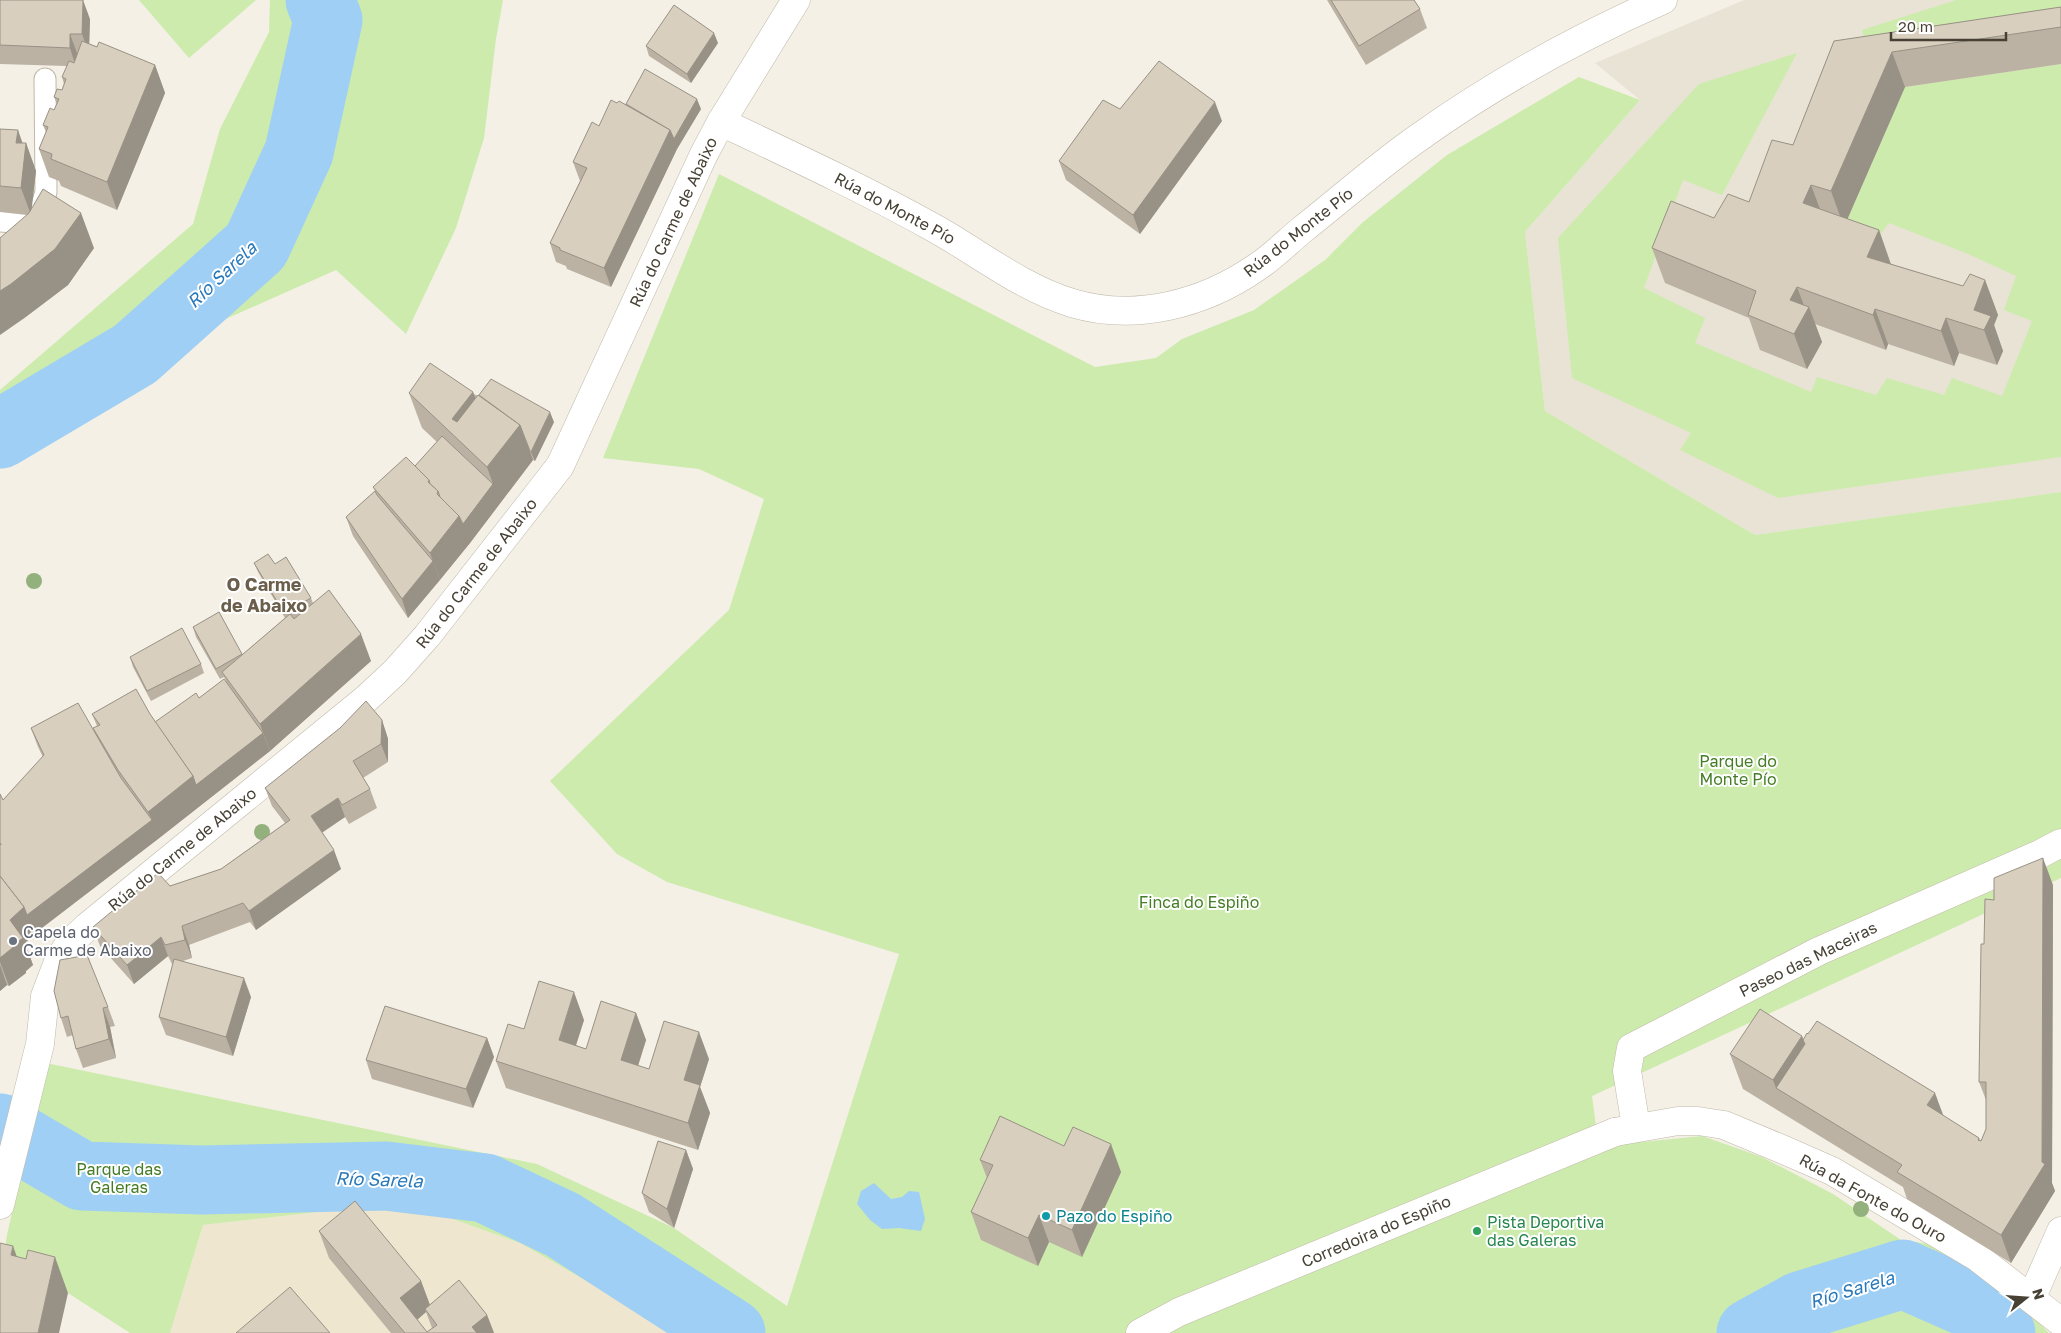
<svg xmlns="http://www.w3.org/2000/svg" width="2061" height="1333" viewBox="0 0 2061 1333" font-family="'Golos Text',sans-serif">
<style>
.residential{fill:#e8e3d4}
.education{fill:#eee6cf}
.green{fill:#cdebad}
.water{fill:#9fcff4}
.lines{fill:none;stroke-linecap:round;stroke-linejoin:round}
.river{stroke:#9fcff4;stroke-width:69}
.service-casing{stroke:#c0b9a8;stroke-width:23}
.pedestrian-casing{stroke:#c0b9a8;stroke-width:29}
.minor-casing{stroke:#c0b9a8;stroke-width:29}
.service{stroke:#fff;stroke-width:21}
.pedestrian{stroke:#fff;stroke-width:28}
.minor{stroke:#fff;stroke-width:28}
.tree{fill:#93b17c}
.wall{fill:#bbb2a3;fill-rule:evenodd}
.shaded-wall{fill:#989185}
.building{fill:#d9cfbe;stroke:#989185}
.worship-dot{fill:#6b7280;stroke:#fff;stroke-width:2}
.culture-dot{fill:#0f9aa8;stroke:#fff;stroke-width:2}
.leisure-dot{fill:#2e9e5b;stroke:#fff;stroke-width:2}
.labels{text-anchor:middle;stroke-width:4;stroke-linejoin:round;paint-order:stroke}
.street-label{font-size:16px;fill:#474135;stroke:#fff}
.park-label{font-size:16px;fill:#447d25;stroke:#fff}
.worship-label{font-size:16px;fill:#5b616d;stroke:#fff;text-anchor:start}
.culture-label{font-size:16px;fill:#0d838f;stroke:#fff;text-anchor:start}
.leisure-label{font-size:16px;fill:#27864d;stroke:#fff;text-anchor:start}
.water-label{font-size:18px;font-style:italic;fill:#2878ba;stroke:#fff}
.neighbourhood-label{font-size:18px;font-weight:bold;fill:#6b5f4c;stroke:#fff}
</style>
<rect width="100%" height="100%" fill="#f4f0e6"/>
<!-- residential -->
<polygon class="residential" points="1744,0 2061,0 2061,492 1755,535 1545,411 1525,232 1640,100 1595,63"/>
<!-- education -->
<polygon class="education" points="405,1202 520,1243 678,1333 170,1333 203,1225"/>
<!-- green -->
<g class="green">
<polygon points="139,0 256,0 189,58"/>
<polygon points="270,0 503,0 496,39 484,138 456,228 406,334 336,270 12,414 0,410 0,390 193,224 220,129 269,32"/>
<polygon points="1956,0 2061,0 2061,12 1864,39 1862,30"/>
<polygon points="1797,53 1722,195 1683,180 1644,288 1705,318 1695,343 1811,392 1817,377 1876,395 1887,378 1944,395 1952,378 2002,396 2032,321 2004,310 2016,276 1968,254 1889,223 1876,240 1844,227 1905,87 2061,64 2061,457 1778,498 1680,450 1691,433 1572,378 1558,238 1699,84"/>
<polygon points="1579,77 1640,100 1525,232 1545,411 1755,535 2061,492 2061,878 1592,1096 1596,1126 1642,1142 1702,1136 1762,1157 1833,1194 1901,1240 1930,1244 2014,1299 2049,1333 678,1333 520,1243 405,1202 203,1225 170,1333 130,1333 68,1293 1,1275 7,1235 46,1063 537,1164 674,1228 787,1306 899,954 667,882 617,854 550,781 729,610 764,499 699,469 603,458 719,174 1095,367 1156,358 1182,339 1254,310 1325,260 1363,222 1447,155"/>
</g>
<!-- water -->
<polygon class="water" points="874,1183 891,1199 902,1197 909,1191 919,1192 925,1219 921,1231 899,1228 882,1229 870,1220 857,1204 861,1191"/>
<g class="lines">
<!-- river -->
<g class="river">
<polyline points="0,434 135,354 256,246 299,152 328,20 320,0"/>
<polyline points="0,1128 82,1176 202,1180 386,1176 485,1188 563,1225 731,1333"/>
<polyline points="1751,1333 1800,1306 1903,1274 1978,1307 2001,1333"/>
</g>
<!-- service casing -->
<g class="service-casing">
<g id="service">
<polyline points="38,218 46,192 45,79"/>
<polyline points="0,221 37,224"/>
</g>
</g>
<!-- pedestrian casing -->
<g class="pedestrian-casing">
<g id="pedestrian">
<polyline points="1636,1127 1627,1071 1631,1048 1819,951 2040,854 2061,843"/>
<polyline points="1140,1333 1179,1312 1615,1132"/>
</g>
</g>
<!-- minor casing -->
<g class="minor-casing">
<g id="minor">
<path d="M721 122C793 156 864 189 934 228 979 253 1022 288 1072 303 1135 322 1204 304 1257 267 1274 256 1288 241 1303 229 1341 199 1378 166 1418 138 1495 83 1577 38 1663 0"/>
<polyline points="1615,1132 1678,1121 1698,1121 1724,1125 1784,1150 1832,1171 1977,1257 2061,1322"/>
<polyline points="0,1205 40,1044 45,996 60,957 71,942 88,926 367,698 395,672 427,636 560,466 704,154 721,122 796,0"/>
<polyline points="2032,1297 2061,1231"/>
</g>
</g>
<!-- service -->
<use href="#service" class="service"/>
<!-- pedestrian -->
<use href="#pedestrian" class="pedestrian"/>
<!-- minor -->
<use href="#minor" class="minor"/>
</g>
<!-- trees -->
<g class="tree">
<circle cx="34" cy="581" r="8"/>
<circle cx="262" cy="832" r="8"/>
<circle cx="1861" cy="1209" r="8"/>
</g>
<!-- wall -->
<g class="wall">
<polygon points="0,0 90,19 89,44 155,65 165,93 117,210 61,186 59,181 49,177 39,149 46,132 43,125 54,110 57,104 54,97 62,90 64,84 62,77 67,66 0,64"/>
<polygon points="1327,0 1414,0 1420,9 1427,28 1366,65"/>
<polygon points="2061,7 2061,64 1905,87 1847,219 1879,230 1891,264 1963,286 1985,280 1998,315 1994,325 2003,351 1997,365 1959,353 1954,366 1888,344 1886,350 1815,324 1822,342 1807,369 1760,350 1749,318 1665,283 1652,248 1749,202 1793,145 1834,41"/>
<polygon points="718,43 691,83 649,56 646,46"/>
<polygon points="617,103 626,104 701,109 677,149 611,287 567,269 566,266 556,262 550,243 580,181 573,162 599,126"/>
<polygon points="1120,109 1222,121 1140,234 1066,180 1059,161"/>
<polygon points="0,129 22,143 26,143 36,171 31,208 94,248 68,285 23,319 27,215 0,212"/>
<polygon points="473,392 474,394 478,396 554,422 535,461 533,460 470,543 408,618 353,536 346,517 375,491 373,487 415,466 437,442 422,428 409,393"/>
<polygon points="254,563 275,564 311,598 313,603 371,661 270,751 158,839 34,934 25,943 33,965 26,971 26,973 9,986 7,985 0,991 0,794 3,800 43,757 38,747 31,728 94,731 97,726 92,714 150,714 155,722 199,698 226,681 224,677 220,679 196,637 193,627 242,655 285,618 258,572"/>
<polygon points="130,657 201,664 204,673 151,701 133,667"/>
<polygon points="382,720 388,739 388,762 363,778 370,789 377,808 349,824 345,817 322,833 341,869 256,930 250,922 189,945 192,958 183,961 251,997 233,1056 166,1035 159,1017 173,963 172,964 168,956 134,984 100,946 93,927 170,886 221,869 285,823 272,806 265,788"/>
<polygon points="2053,885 2052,1183 2055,1191 2011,1263 1907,1199 1903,1187 1743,1089 1730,1054 1802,1036 1803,1040 1943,1116 1979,1138 1981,1141 1986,1129 1986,1100 1979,1082 1984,944 1994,900"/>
<polygon points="60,960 108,1007 115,1026 110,1027 116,1058 83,1068 76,1049 73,1035 67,1037 61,1018"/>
<polygon points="636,1013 646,1040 638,1066 649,1069 709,1059 700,1087 710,1113 698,1150 506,1088 496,1061 524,1029 584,1020 576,1045 586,1049"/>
<polygon points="487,1038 494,1057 473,1108 372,1079 366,1060"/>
<polygon points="1064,1146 1121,1172 1082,1257 1049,1242 1038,1266 981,1240 971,1212 987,1178 980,1160"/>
<polygon points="686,1150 693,1169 674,1228 649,1212 642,1193"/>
<path d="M319 1231 421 1281 430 1305 487 1315 494 1333H391L329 1258ZM426 1312 432 1328 427 1332 417 1320Z"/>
</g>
<!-- shaded-wall -->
<g class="shaded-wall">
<polygon points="83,0 90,19 89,53 82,34"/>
<polygon points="714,33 718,43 691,83 687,74"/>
<polygon points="70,34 77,53 76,67 70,48"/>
<polygon points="1892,52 1905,87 1844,227 1831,191"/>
<polygon points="155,65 165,93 117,210 107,182"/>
<polygon points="697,99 701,109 677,149 611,287 604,268 670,130"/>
<polygon points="1215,102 1222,121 1140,234 1133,215"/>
<polygon points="18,130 25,150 26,143 36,171 31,215 21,188 16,143"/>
<polygon points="1811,185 1824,220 1803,203"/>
<polygon points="81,213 94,248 68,285 23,319 0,335 0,291"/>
<polygon points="1879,230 1891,265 1867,257"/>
<polygon points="1985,280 1998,315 1994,325 2003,351 1997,365 1984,330 1974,310"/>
<polygon points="1797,287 1806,311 1809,307 1822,342 1807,369 1794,334 1790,300"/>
<polygon points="1875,309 1888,344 1886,350 1873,315"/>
<polygon points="1946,318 1959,353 1954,366 1941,331"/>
<polygon points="473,392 486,427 469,450 452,419"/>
<polygon points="550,412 554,422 535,461 531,452"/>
<polygon points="520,425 533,460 470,543 440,580 430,553 459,516 493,484 487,467"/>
<polygon points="433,561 440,580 408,618 402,599"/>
<polygon points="361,634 371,661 270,751 260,724"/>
<polygon points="382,720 388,739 388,762 381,744"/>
<polygon points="263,733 270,751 158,839 34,934 25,943 33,965 26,971 26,973 9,986 0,962 0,958 10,920 24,907 152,820 148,812 193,776"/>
<polygon points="338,798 345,817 318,835 311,816"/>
<polygon points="334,850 341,869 256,930 249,911"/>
<polygon points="2043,858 2053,885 2052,1183 2055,1191 2011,1263 2001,1235 2042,1162"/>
<polygon points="182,926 189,945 192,958 185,940"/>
<polygon points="161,937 168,956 134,984 127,965"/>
<polygon points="0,965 7,985 0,991"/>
<polygon points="244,978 251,997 233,1056 226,1037"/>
<polygon points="574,992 584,1020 569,1067 559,1040"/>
<polygon points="103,1008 110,1027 116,1058 109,1039"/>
<polygon points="636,1013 646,1040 631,1088 621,1060"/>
<polygon points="699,1032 709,1059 700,1087 710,1113 698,1150 688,1123 684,1080"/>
<polygon points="1802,1036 1815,1071 1776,1088 1773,1080"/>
<polygon points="487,1038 494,1057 473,1108 466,1089"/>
<polygon points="1935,1093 1945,1120 1927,1105"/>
<polygon points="1111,1144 1121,1172 1082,1257 1072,1230"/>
<polygon points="686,1150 693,1169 674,1228 667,1209"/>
<polygon points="1039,1215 1049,1242 1038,1266 1028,1238"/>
<polygon points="13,1246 26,1282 11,1255"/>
<polygon points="55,1257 68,1293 59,1333 38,1333"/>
<polygon points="421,1281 431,1308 425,1309 426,1312 410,1326 400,1298"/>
<polygon points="487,1315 494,1333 474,1333 472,1327"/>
</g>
<!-- building -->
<g class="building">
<polygon points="0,0 83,0 82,34 70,34 70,48 0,45"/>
<polygon points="1331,0 1414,0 1420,9 1359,46"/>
<polygon points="674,5 714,33 687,74 646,46"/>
<polygon points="2061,7 2061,27 1892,52 1831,191 1811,185 1803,203 1879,230 1867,257 1963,286 1970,274 1985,280 1974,310 1991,316 1984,330 1946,318 1941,331 1875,309 1873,315 1797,287 1790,300 1809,307 1794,334 1748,315 1756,291 1652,248 1671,201 1714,218 1728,194 1749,202 1772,140 1793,145 1834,41"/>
<polygon points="82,41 97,47 99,42 155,65 107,182 51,159 52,154 39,149 48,127 43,125 50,108 54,110 59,99 54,97 57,89 62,90 66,79 62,77 69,61 74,63"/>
<polygon points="1159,61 1215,102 1133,215 1059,161 1103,100 1120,109"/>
<polygon points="645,69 697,99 674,139 670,130 626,104"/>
<polygon points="611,100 617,103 619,101 670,130 604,268 560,250 560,248 550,243 587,168 573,162 592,122 599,126"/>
<polygon points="0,129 18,130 16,143 26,143 21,188 0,186"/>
<polygon points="43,189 81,213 55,249 11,284 0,291 0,238 29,213"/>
<polygon points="430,363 473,392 452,419 457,422 478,395 520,425 487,467 409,393"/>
<polygon points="491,379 550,412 531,452 530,451 520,425 479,395"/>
<polygon points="442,436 493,484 463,524 459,516 440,497 438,491 430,484 429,480 415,466"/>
<polygon points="406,457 429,480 428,482 438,491 437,494 459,516 430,553 373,487"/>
<polygon points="375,491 377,495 433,561 402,599 346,517"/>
<polygon points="268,554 275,564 286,557 311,598 284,613 254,563"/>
<polygon points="329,590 361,634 260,724 222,672 290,614 294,619"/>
<polygon points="219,612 242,654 216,669 193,627"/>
<polygon points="182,628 201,664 147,691 130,657"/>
<polygon points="224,679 263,733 196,785 193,776 155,722 196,693 199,698"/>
<polygon points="136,689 150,714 193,776 148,812 118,770 93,728 100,725 92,714"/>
<polygon points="366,701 382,720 381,744 353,761 370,789 342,805 338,798 311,816 334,850 249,911 243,903 182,926 185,940 165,945 161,937 127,965 93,927 158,873 170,886 221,869 290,820 265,788 340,728"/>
<polygon points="78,703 121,778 152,820 27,915 24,907 0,876 0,843 1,845 0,843 0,794 3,800 44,755 31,728"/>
<polygon points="2043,858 2042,1162 2045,1164 2001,1235 1897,1172 1902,1165 1776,1088 1805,1044 1803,1040 1807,1033 1808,1034 1817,1021 1935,1093 1927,1105 1979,1138 1978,1140 1981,1141 1986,1129 1986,1082 1979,1082 1981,944 1984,944 1985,899 1994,900 1994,878"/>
<polygon points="0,876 24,907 10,920 23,938 15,944 16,945 0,958"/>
<polygon points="87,955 108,1007 103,1008 109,1039 76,1049 68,1016 61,1018 54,991 60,960"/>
<polygon points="174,959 244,978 226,1037 159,1017"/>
<polygon points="539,981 574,992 559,1040 586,1049 601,1001 636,1013 621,1060 649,1069 664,1021 699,1032 684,1080 700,1085 688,1123 496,1061 508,1024 524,1029"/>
<polygon points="385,1006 487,1038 466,1089 366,1060"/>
<polygon points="1760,1009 1802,1036 1773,1080 1730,1054"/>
<polygon points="1000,1116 1064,1146 1073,1127 1111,1144 1072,1230 1039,1215 1028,1238 971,1212 993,1165 980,1160"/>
<polygon points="658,1141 686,1150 667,1209 642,1193"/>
<polygon points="355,1201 421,1281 400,1298 427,1332 437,1325 425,1309 459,1280 487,1315 472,1327 477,1333 405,1333 319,1231"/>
<polygon points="0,1243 13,1246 11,1255 26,1259 28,1250 55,1257 38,1333 0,1333"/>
<polygon points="290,1287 330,1333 236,1333"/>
</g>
<!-- markers -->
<circle class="worship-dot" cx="13" cy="941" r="5"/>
<circle class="culture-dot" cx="1046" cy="1216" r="5"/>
<circle class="leisure-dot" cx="1477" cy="1231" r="5"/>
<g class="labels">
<!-- street labels -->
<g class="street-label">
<text transform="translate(895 208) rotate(28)" y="6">Rúa do Monte Pío</text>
<text transform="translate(673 222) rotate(-65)" y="6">Rúa do Carme de Abaixo</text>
<text transform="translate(1298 232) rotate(-38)" y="6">Rúa do Monte Pío</text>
<text transform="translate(476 573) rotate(-52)" y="6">Rúa do Carme de Abaixo</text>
<text transform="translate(182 849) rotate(-39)" y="6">Rúa do Carme de Abaixo</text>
<text transform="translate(1808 959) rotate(-26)" y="6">Paseo das Maceiras</text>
<text transform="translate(1873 1198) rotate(29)" y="6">Rúa da Fonte do Ouro</text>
<text transform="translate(1376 1231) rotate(-23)" y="6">Corredoira do Espiño</text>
</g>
<!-- park labels -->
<g class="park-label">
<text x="1738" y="767">Parque do<tspan x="1738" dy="18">Monte Pío</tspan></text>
<text x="1199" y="908">Finca do Espiño</text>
<text x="119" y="1175">Parque das<tspan x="119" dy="18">Galeras</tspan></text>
</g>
<!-- worship labels -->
<g class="worship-label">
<text x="23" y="938">Capela do<tspan x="23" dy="18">Carme de Abaixo</tspan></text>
</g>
<!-- culture labels -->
<g class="culture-label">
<text x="1056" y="1222">Pazo do Espiño</text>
</g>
<!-- leisure labels -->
<g class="leisure-label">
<text x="1487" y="1228">Pista Deportiva<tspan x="1487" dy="18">das Galeras</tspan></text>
</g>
<!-- water labels -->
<g class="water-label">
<text transform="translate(222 275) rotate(-43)" y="6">Río Sarela</text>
<text transform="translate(379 1180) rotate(2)" y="6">Río Sarela</text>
<text transform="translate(1852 1290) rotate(-17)" y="6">Río Sarela</text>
</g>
<!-- neighbourhood labels -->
<g class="neighbourhood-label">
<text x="264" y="591">O Carme<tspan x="264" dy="21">de Abaixo</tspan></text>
</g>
</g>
<!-- north arrow -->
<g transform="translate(2026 1298) rotate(73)" stroke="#ffffff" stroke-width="4" paint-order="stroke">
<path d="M0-4L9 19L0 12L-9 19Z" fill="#474135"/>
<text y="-8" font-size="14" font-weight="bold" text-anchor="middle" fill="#474135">N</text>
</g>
<!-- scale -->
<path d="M1891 32v8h115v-8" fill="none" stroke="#474135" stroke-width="2.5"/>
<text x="1898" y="32" font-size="15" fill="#474135" stroke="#ffffff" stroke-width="4" paint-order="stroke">20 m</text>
</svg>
